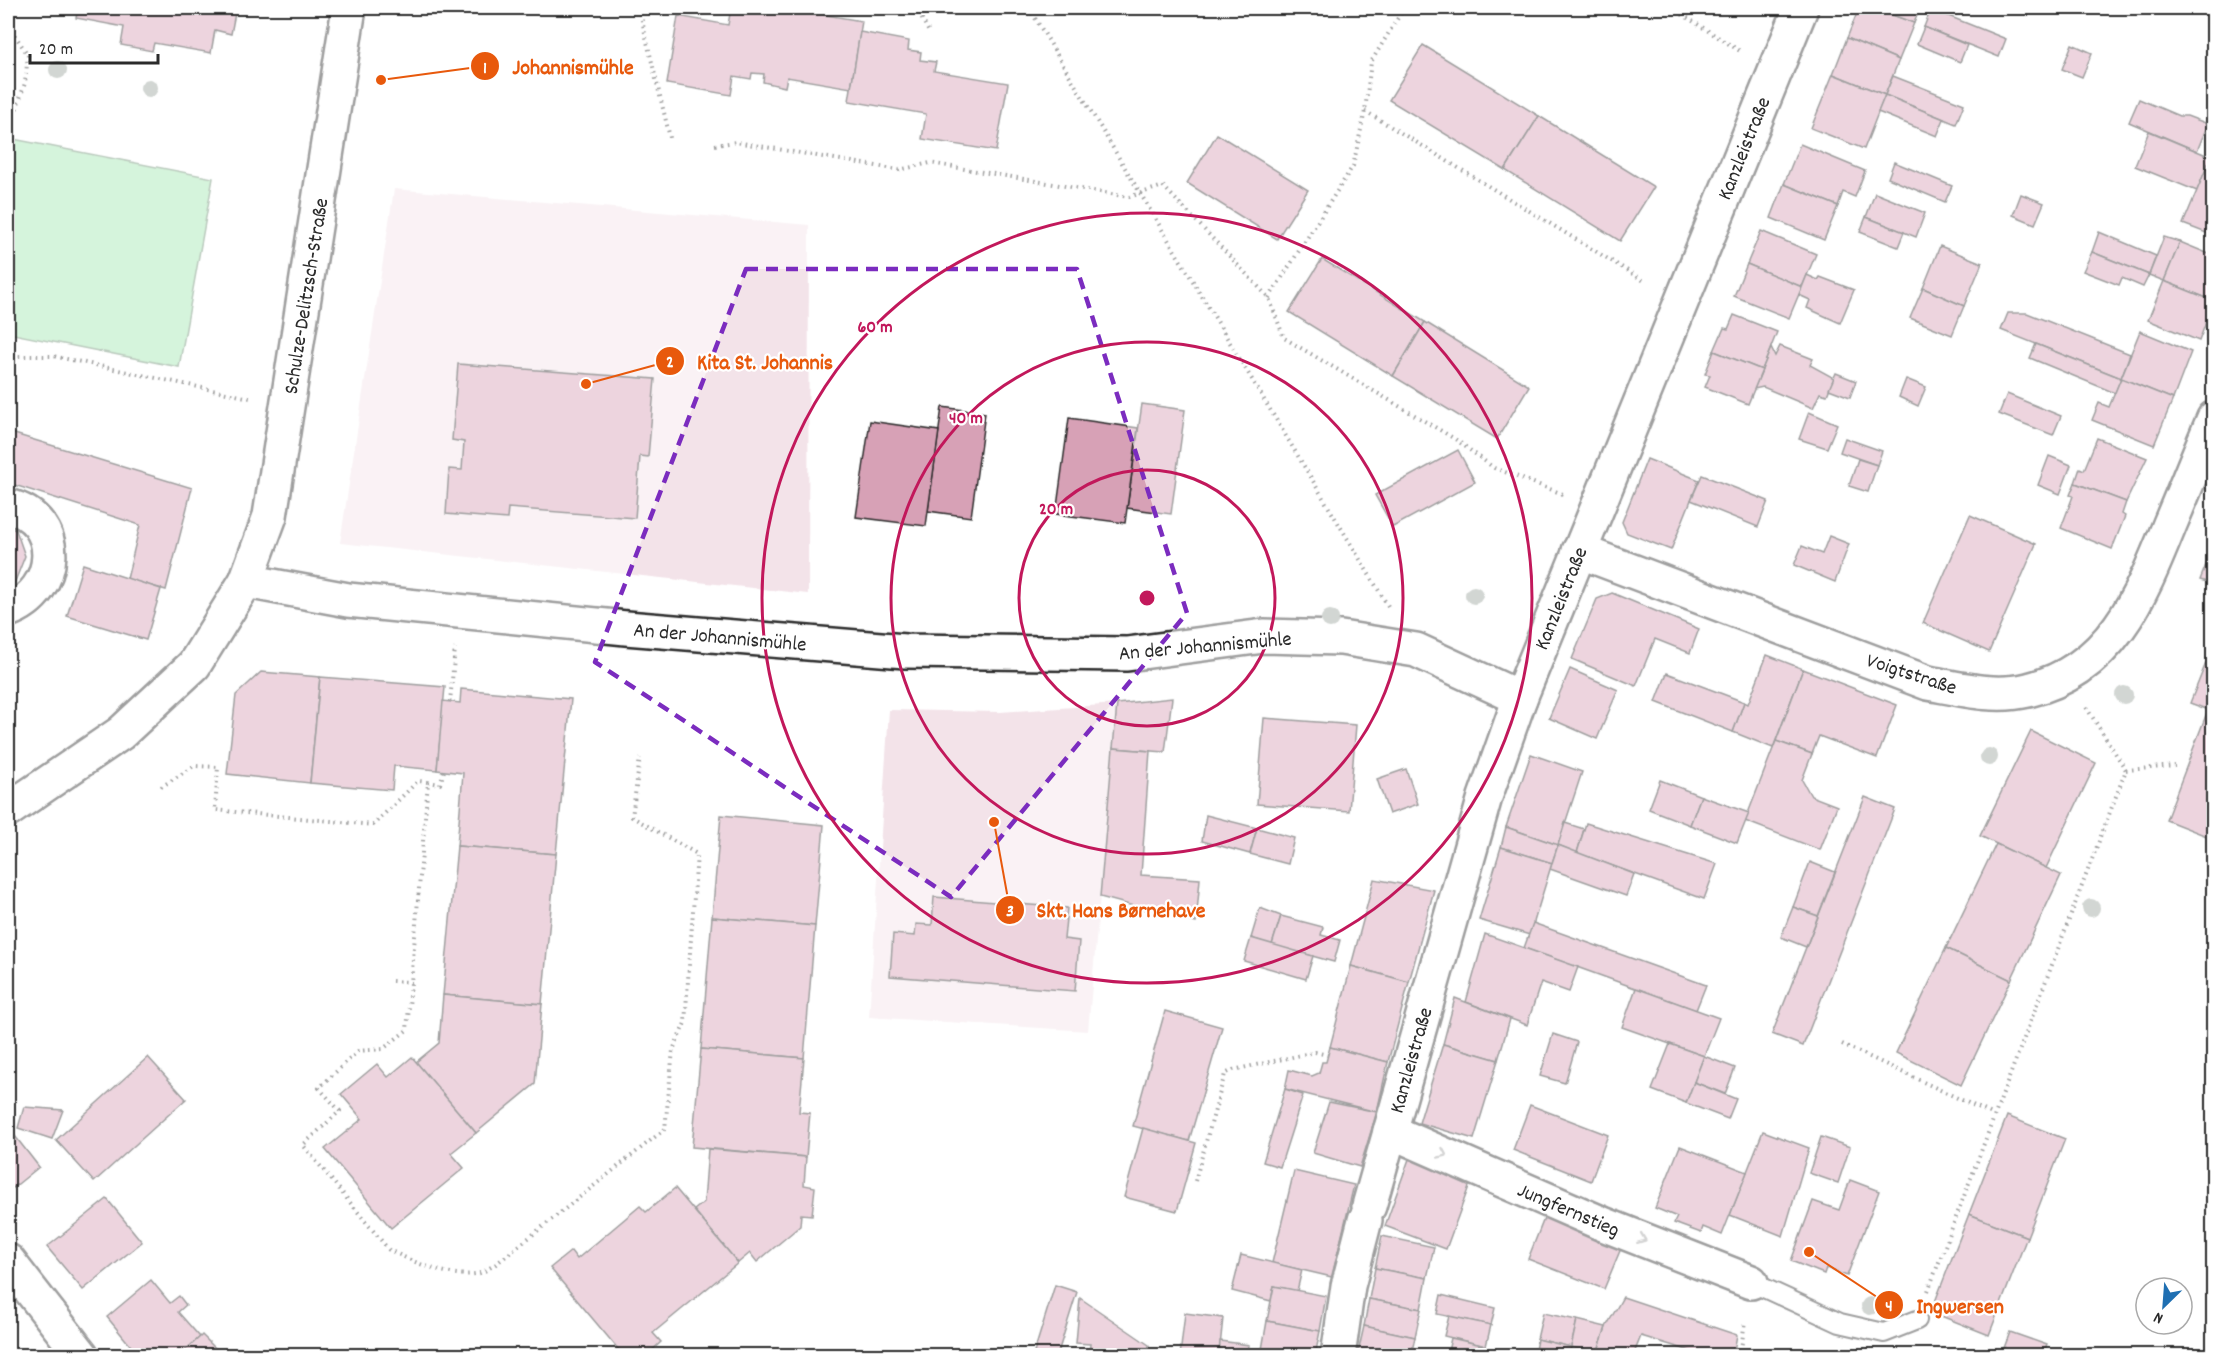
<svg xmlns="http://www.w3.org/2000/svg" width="2221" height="1363" viewBox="0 0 2221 1363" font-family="Dekko,sans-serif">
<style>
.built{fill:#f3e3e9}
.green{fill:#a3e6b1;stroke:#67886e;stroke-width:1.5}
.building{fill:#d7a1b6;stroke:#2b2b2b;stroke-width:1.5}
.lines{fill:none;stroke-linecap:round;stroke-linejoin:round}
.service-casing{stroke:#2b2b2b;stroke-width:22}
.minor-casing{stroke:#2b2b2b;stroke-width:38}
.tertiary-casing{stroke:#2b2b2b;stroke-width:38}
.path{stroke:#2b2b2b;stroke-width:4;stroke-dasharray:1.5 4.5;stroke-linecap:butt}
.service{stroke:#fff;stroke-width:18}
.minor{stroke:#fff;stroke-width:33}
.tertiary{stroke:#fff;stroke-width:33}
.tree{fill:#9ba49d}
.oneway{stroke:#a0a0a0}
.marked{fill:none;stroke:#7b2cbf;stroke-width:4.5;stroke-dasharray:12 8;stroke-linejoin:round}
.ring{fill:none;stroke:#c2185b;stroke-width:3}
.labels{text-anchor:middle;stroke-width:4.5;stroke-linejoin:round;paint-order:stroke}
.street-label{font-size:21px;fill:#2b2b2b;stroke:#fff}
.centre{fill:#c2185b;stroke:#fff;stroke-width:3}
.ring-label{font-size:18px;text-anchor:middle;font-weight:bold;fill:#c2185b;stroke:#fff;stroke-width:4.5;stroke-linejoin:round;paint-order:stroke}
.leader{fill:none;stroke:#e8590c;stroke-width:2}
.callout-dot{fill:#e8590c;stroke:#fff;stroke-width:2}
.mark-label{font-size:18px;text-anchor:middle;font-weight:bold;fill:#fff}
.callout-label{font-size:22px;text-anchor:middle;font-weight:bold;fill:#e8590c;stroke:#fff;stroke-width:4.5;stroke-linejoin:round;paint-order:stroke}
</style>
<rect width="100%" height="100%" fill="#fff"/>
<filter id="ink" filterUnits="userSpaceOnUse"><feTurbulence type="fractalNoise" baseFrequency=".0167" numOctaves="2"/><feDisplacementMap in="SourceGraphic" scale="12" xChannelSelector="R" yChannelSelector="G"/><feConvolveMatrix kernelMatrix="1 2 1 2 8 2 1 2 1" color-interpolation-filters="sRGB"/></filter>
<g filter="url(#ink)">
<!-- built -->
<g class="built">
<polygon points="394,189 809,225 808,594 340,543"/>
<polygon points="1117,704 1088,1031 869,1017 889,710 1000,712"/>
</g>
<!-- green -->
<polygon class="green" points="8,138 213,178 179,367 8,333"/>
<!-- building -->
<g class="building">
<polygon points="78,8 236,8 231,34 215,30 211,53 154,43 152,51 121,45 124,27 76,18"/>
<polygon points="731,8 785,8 862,21 851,88 787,77 785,87 763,82 764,74 752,73 751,79 734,76 731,95 667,84 678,16 728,25"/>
<polygon points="1859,8 1874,8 1914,23 1899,60 1847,38"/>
<polygon points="1874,8 1920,8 1914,23"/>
<polygon points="1931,9 2006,39 1999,57 1924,27"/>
<polygon points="1924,27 1967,45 1960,62 1917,44"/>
<polygon points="860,32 909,41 908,50 921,52 920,60 936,62 934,71 1008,83 996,151 922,139 926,114 849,101"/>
<polygon points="1847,38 1899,60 1885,95 1833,74"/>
<polygon points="2072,44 2092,53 2082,77 2062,69"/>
<polygon points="1423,45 1539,116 1505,170 1389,100"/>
<polygon points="1833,74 1885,95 1864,149 1811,128"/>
<polygon points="1893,76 1964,104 1956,124 1885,95"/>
<polygon points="1885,95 1944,119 1937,136 1878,112"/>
<polygon points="2139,99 2179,116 2187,116 2208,124 2197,151 2129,122"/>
<polygon points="1539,116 1654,187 1620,241 1505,170"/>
<polygon points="2149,131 2211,157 2197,191 2135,166"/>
<polygon points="1217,134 1308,190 1277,239 1187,183"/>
<polygon points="1800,144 1865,171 1855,197 1843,192 1838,206 1784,184"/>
<polygon points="2211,157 2214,158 2214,236 2183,224"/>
<polygon points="1894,162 1952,186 1945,202 1888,178"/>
<polygon points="1784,184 1838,206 1824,240 1771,218"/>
<polygon points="1875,193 1925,213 1916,237 1866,217"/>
<polygon points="2021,194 2044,203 2035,224 2013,215"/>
<polygon points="1866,217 1904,232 1898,247 1860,232"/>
<polygon points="1761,231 1816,254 1802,287 1747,264"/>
<polygon points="2099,232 2156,256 2149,275 2092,252"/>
<polygon points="2164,237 2180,242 2164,281 2149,275"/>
<polygon points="2180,242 2214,256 2214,301 2164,281"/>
<polygon points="1940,246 1982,263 1964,306 1923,288"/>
<polygon points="2092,252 2149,275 2143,287 2122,278 2119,285 2083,271"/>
<polygon points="1322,259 1425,322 1393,376 1289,312"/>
<polygon points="1747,264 1802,287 1789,318 1734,296"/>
<polygon points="1807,275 1818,280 1820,277 1854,290 1840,323 1807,308 1810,300 1799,295"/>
<polygon points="2164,281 2214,301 2199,341 2148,320"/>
<polygon points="1923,288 1964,306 1952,335 1910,318"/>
<polygon points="2008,313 2027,313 2130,354 2121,378 2001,330"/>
<polygon points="1734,315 1777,332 1762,370 1714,351 1724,328 1728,329"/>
<polygon points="1425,322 1529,386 1497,439 1393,376"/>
<polygon points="2140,331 2191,352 2173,399 2121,378"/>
<polygon points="2036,344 2121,378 2115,393 2030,358"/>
<polygon points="1780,346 1813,359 1810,365 1834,378 1827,395 1820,393 1813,408 1763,387 1754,389 1771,348 1775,356"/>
<polygon points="1714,351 1762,370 1748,404 1705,387 1710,375 1705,374"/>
<polygon points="458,364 655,379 648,457 640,456 635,518 508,508 507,519 446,514 449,469 462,470 464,442 452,440"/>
<polygon points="1836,373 1856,381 1850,397 1829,389"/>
<polygon points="2121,378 2173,399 2154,445 2092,420 2099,403 2109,407"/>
<polygon points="1906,379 1926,387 1918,406 1899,397"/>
<polygon points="2007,394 2061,416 2053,435 1999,414"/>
<polygon points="1142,404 1185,410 1171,514 1127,508"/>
<polygon points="942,407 985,413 971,517 928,511"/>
<polygon points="1809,412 1837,424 1827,448 1799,439"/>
<polygon points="1069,418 1138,428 1125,523 1056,514"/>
<polygon points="870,421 939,431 926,526 856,517"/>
<polygon points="8,432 192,488 166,590 127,579 140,525 8,483"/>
<polygon points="1845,438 1882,451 1877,465 1840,452"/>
<polygon points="2097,438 2147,458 2126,502 2075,483 2080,468 2084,470"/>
<polygon points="1458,450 1475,482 1393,527 1375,495"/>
<polygon points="2049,456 2071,465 2060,494 2038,485"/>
<polygon points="1647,459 1699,480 1671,550 1627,533 1622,522"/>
<polygon points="1858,459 1877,465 1868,492 1849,486"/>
<polygon points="1702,475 1768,501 1758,527 1691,500"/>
<polygon points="2075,483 2126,502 2122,514 2125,516 2112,549 2061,528 2073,496 2070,495"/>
<polygon points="1970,515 2036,544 1989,652 1923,623"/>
<polygon points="8,527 16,530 25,556 14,584 8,588"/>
<polygon points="1829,536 1849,544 1835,582 1794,565 1802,546 1822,554"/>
<polygon points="2214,545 2214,584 2200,580"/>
<polygon points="83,564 161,589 146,640 67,616"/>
<polygon points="1612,593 1699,629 1690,653 1655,639 1636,686 1572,659 1597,599"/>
<polygon points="2214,643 2214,712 2190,703"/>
<polygon points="1767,655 1803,669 1773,748 1733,732 1744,702 1748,704"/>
<polygon points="1570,669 1618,690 1597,739 1549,718"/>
<polygon points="1803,669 1897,705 1877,758 1819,736 1812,754 1776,741"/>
<polygon points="261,672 320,677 310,783 227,774 236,695"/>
<polygon points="1667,673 1744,702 1733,732 1656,702"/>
<polygon points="320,677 445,687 437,770 394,766 392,790 310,783"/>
<polygon points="461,689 571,699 556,854 457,846 463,773 437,770 443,701 460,703"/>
<polygon points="1172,698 1165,752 1113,748 1117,704"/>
<polygon points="2208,710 2214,712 2214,839 2166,820"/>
<polygon points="1264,718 1356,725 1349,811 1257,804"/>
<polygon points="2031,731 2096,763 2046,868 1980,836"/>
<polygon points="1776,741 1812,754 1802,780 1811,796 1837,806 1820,850 1745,821"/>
<polygon points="1113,748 1150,751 1141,875 1200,879 1196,923 1100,897"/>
<polygon points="1531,754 1582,772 1558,845 1506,827"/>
<polygon points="1406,769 1418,804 1389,814 1377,779"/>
<polygon points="1660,780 1701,796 1690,825 1649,809"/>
<polygon points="1701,796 1749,813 1737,843 1690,825"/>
<polygon points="1865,797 1895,809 1803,1046 1772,1034"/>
<polygon points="721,815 824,825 815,926 712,917"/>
<polygon points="1206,815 1257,828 1250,854 1202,841"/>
<polygon points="1565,823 1584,829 1577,853 1558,845"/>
<polygon points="1586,823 1717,864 1704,899 1577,853"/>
<polygon points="1506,827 1558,845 1552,863 1501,847"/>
<polygon points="1257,828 1294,838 1288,864 1250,854"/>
<polygon points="1996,844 2061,875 2011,980 1946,948"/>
<polygon points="1558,845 1634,874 1626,896 1550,869"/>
<polygon points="457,846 556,854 542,1004 443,995"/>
<polygon points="1501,847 1552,863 1530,935 1479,920"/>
<polygon points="1810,862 1835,872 1818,916 1793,907"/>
<polygon points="1374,879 1434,890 1409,982 1351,966"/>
<polygon points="934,897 1067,908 1064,939 1079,941 1075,991 890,976 893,934 915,936 916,924 932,925"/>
<polygon points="1793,907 1818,916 1806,947 1781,937"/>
<polygon points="1260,908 1281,916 1272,945 1251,938"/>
<polygon points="1281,916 1323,927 1321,935 1340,940 1334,962 1272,945"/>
<polygon points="712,917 815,926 804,1058 701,1049"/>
<polygon points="1533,923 1706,985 1696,1010 1524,948"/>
<polygon points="1485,934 1578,967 1569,992 1541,982 1527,1025 1466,1002"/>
<polygon points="1251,938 1313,956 1306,979 1244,961"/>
<polygon points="1946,948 2011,980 1961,1085 1896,1053"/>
<polygon points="1351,966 1409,982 1388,1062 1330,1047"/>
<polygon points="1636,988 1719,1018 1704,1056 1622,1027"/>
<polygon points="443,995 542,1004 535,1084 476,1133 416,1062 439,1043"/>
<polygon points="1455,998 1510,1019 1498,1060 1443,1044"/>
<polygon points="1165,1011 1222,1027 1189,1141 1133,1126"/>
<polygon points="1553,1034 1577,1042 1565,1083 1540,1076"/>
<polygon points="1443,1044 1498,1060 1474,1139 1419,1123"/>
<polygon points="1670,1044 1704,1056 1686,1103 1652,1090"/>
<polygon points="1330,1047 1388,1062 1377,1112 1285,1089 1289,1070 1312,1076 1319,1073 1322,1062 1326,1062"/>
<polygon points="701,1049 804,1058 799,1112 810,1113 806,1157 692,1147"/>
<polygon points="1704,1056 1735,1068 1725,1094 1694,1082"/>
<polygon points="148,1057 186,1099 94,1182 56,1140"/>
<polygon points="412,1057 476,1133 451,1153 464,1168 391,1228 325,1149 362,1119 341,1094 377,1064 388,1077"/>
<polygon points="1694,1082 1736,1099 1728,1119 1686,1103"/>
<polygon points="1285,1089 1303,1095 1280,1167 1263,1162"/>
<polygon points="1329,1102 1377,1112 1360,1167 1313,1153"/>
<polygon points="1530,1105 1608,1135 1591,1181 1513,1150"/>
<polygon points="24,1107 63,1110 52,1139 18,1128"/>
<polygon points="2007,1116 2065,1139 2027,1237 1969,1214"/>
<polygon points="8,1127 39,1167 8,1192"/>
<polygon points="1143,1128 1196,1143 1177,1211 1124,1197"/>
<polygon points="1763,1131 1809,1148 1783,1236 1730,1215"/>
<polygon points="1821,1137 1850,1147 1838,1183 1809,1173"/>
<polygon points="1680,1146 1747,1172 1722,1235 1703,1227 1701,1233 1674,1223 1677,1217 1655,1208"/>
<polygon points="708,1149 806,1157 804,1185 815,1187 812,1215 801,1214 800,1226 757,1262 750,1253 738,1263 694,1210 704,1202"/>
<polygon points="1409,1159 1471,1181 1446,1249 1385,1226"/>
<polygon points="1294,1171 1354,1185 1332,1277 1272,1263"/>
<polygon points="1850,1180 1879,1191 1847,1276 1826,1268 1824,1274 1791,1261 1813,1201 1839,1210"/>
<polygon points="675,1188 738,1263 653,1333 661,1342 646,1356 624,1356 550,1268 571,1251 577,1259 640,1206 646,1212"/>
<polygon points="107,1199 142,1242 83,1290 47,1247"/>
<polygon points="1969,1214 2027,1237 1989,1335 1931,1312"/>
<polygon points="1545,1216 1622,1246 1604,1289 1528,1259"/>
<polygon points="1382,1236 1434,1247 1427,1278 1375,1268"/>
<polygon points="1241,1255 1302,1270 1297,1291 1274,1286 1271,1301 1232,1291"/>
<polygon points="1375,1268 1427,1278 1421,1309 1369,1299"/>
<polygon points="151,1280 170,1303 179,1296 186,1305 178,1312 200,1337 179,1356 139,1356 107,1317"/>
<polygon points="1055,1285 1077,1292 1057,1356 1033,1356"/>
<polygon points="1274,1286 1326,1296 1320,1331 1267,1321"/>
<polygon points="1441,1295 1495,1308 1491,1325 1437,1314"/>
<polygon points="1623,1297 1737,1335 1733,1356 1696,1356 1697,1353 1641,1336 1633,1356 1596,1356 1606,1327"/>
<polygon points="1080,1298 1149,1345 1148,1356 1089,1356 1090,1344 1076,1343"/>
<polygon points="1369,1299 1421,1309 1415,1337 1364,1326"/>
<polygon points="1185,1313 1223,1318 1219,1356 1180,1356"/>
<polygon points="1543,1313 1577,1320 1571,1347 1537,1339"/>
<polygon points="1449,1316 1491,1325 1486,1346 1444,1336"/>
<polygon points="1577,1320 1606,1327 1597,1353 1571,1347"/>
<polygon points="1267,1321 1320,1331 1315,1356 1261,1355"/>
<polygon points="1364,1326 1415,1337 1411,1356 1358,1353"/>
<polygon points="2010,1332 2047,1345 2043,1356 2001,1356"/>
<polygon points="202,1335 223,1356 179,1356 200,1337"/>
<polygon points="1451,1338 1486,1346 1484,1356 1447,1356"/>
<polygon points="1537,1339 1571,1347 1569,1356 1534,1356"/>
<polygon points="1220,1341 1249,1345 1248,1356 1219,1356"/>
</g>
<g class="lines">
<!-- service casing -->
<g class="service-casing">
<polyline id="service" points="1751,1282 1840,1323 1884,1333 1917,1320"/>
</g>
<!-- minor casing -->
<g class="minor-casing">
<g id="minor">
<path d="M8 506C65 519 60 592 8 610"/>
<path d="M1579 551 1928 683C1961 689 1995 698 2028 690 2112 670 2141 596 2170 524 2185 489 2199 453 2214 418"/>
<polyline points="246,581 348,600 626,628 905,651 1127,654 1264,636 1341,638 1416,650 1520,698"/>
<polyline points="8,810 121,733 194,665 246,581 270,516 349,8"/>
<polyline points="1390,1131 1603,1224 1751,1282"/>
<polyline points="1369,1206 1485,797 1520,698 1801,8"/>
<polyline points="1338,1356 1348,1286 1365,1220"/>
</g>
</g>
<!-- tertiary casing -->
<g class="tertiary-casing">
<polyline id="tertiary" points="8,1261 82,1356"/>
</g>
<!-- path -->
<g class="path">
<polyline points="639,8 671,142"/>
<polyline points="916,8 930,34"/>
<polyline points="1029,8 1388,606"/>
<polyline points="1672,8 1740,51"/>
<polyline points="8,25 28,55 25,83 8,135"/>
<polyline points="1365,111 1646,282"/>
<polyline points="715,145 736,142 899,170 930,163 1129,197 1163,186 1269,298 1284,338 1455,439 1494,468 1563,494"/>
<polyline points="1269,298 1353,166 1365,111 1371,62 1404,8"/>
<polyline points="8,361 17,356 53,356 250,398"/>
<polyline points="450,702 455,648"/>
<polyline points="2126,770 2175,766"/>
<polyline points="428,782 440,784 444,771"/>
<path d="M161 787 194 766 218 767 215 810 373 825 418 781 428 782 407 1030 383 1049 358 1051 319 1088 340 1111 303 1145 389 1250C414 1262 452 1280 480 1273 485 1271 491 1267 496 1264L665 1129 673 1050 685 1023 697 854 632 817 640 758"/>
<polyline points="392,981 411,982"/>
<polyline points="1842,1044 1994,1115"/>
<polyline points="1195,1181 1225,1074 1233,1070 1315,1052 1328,1055"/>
<polyline points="1928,1291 2126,770 2086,707"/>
<polyline points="1740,1356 1745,1321"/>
</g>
<!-- service -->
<use href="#service" class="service"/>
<!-- minor -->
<use href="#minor" class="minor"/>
<!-- tertiary -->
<use href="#tertiary" class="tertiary"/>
</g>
<!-- trees -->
<g class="tree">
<circle cx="58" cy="70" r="9"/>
<circle cx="149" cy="88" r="9"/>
<circle cx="1474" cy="595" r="9"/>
<circle cx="1330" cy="619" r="9"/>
<circle cx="2124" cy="695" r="9"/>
<circle cx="1989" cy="757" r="9"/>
<circle cx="2091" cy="908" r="9"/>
<circle cx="1870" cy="1306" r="9"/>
</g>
<!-- one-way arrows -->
<defs><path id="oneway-chevron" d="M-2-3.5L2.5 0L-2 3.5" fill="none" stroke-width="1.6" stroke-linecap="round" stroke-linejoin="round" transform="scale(1.5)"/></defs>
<g class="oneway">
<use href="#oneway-chevron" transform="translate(1443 1154) rotate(24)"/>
<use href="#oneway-chevron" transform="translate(1642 1239) rotate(21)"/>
</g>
</g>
<!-- marked area -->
<path d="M0 0H2221V1363H0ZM746 269H1077L1187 613 951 897 595 662Z" fill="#fff" fill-opacity=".55" fill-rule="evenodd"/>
<path class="marked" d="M746 269H1077L1187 613 951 897 595 662Z"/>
<!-- distance rings -->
<g class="ring">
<circle cx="1147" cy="598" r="128"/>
<circle cx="1147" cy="598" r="256"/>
<circle cx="1147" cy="598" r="385"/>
</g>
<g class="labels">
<!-- street labels -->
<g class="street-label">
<text transform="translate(1743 148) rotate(-68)" y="7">Kanzleistraße</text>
<text transform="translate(305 296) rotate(-81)" y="7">Schulze-Delitzsch-Straße</text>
<text transform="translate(1560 598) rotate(-68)" y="7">Kanzleistraße</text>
<text transform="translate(720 636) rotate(5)" y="7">An der Johannismühle</text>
<text transform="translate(1205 645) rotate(-5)" y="7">An der Johannismühle</text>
<text transform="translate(1912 673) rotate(18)" y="7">Voigtstraße</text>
<text transform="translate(1410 1060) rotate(-74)" y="7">Kanzleistraße</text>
<text transform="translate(1569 1209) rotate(23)" y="7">Jungfernstieg</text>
</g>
</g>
<circle cx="1147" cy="598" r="9" class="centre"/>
<g class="ring-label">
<text x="875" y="332">60 m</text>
<text x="966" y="423">40 m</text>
<text x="1056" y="514">20 m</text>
</g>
<!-- callouts -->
<path class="leader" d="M381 80L485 66M586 384L670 361M994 822L1010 910M1809 1252L1889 1305"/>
<g class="callout-dot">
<circle cx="381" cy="80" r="6"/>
<circle cx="586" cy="384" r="6"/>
<circle cx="994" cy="822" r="6"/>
<circle cx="1809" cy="1252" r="6"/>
<circle cx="485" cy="66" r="15"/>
<circle cx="670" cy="361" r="15"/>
<circle cx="1010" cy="910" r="15"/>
<circle cx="1889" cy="1305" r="15"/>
</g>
<g class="mark-label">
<text x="485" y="73">1</text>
<text x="670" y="367">2</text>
<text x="1010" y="916">3</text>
<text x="1889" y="1311">4</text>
</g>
<g class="callout-label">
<text x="573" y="74">Johannismühle</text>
<text x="765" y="369">Kita St. Johannis</text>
<text x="1121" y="917">Skt. Hans Børnehave</text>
<text x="1960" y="1313">Ingwersen</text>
</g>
<!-- margin -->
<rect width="2221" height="1363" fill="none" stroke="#fff" stroke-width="30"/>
<rect x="15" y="15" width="2191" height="1333" fill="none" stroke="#2b2b2b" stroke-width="2" filter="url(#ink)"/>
<!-- north arrow -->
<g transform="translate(2164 1306) rotate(205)"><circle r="28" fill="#ffffff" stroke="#aaaaaa" stroke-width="1.5"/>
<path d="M0-4.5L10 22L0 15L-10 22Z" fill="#1f6fb2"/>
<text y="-9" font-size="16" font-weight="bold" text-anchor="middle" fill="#2b2b2b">N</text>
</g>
<!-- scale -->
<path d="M30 54v9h128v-9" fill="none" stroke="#2b2b2b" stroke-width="3"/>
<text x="39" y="54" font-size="18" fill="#2b2b2b" stroke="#ffffff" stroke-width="4.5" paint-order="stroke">20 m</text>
</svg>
